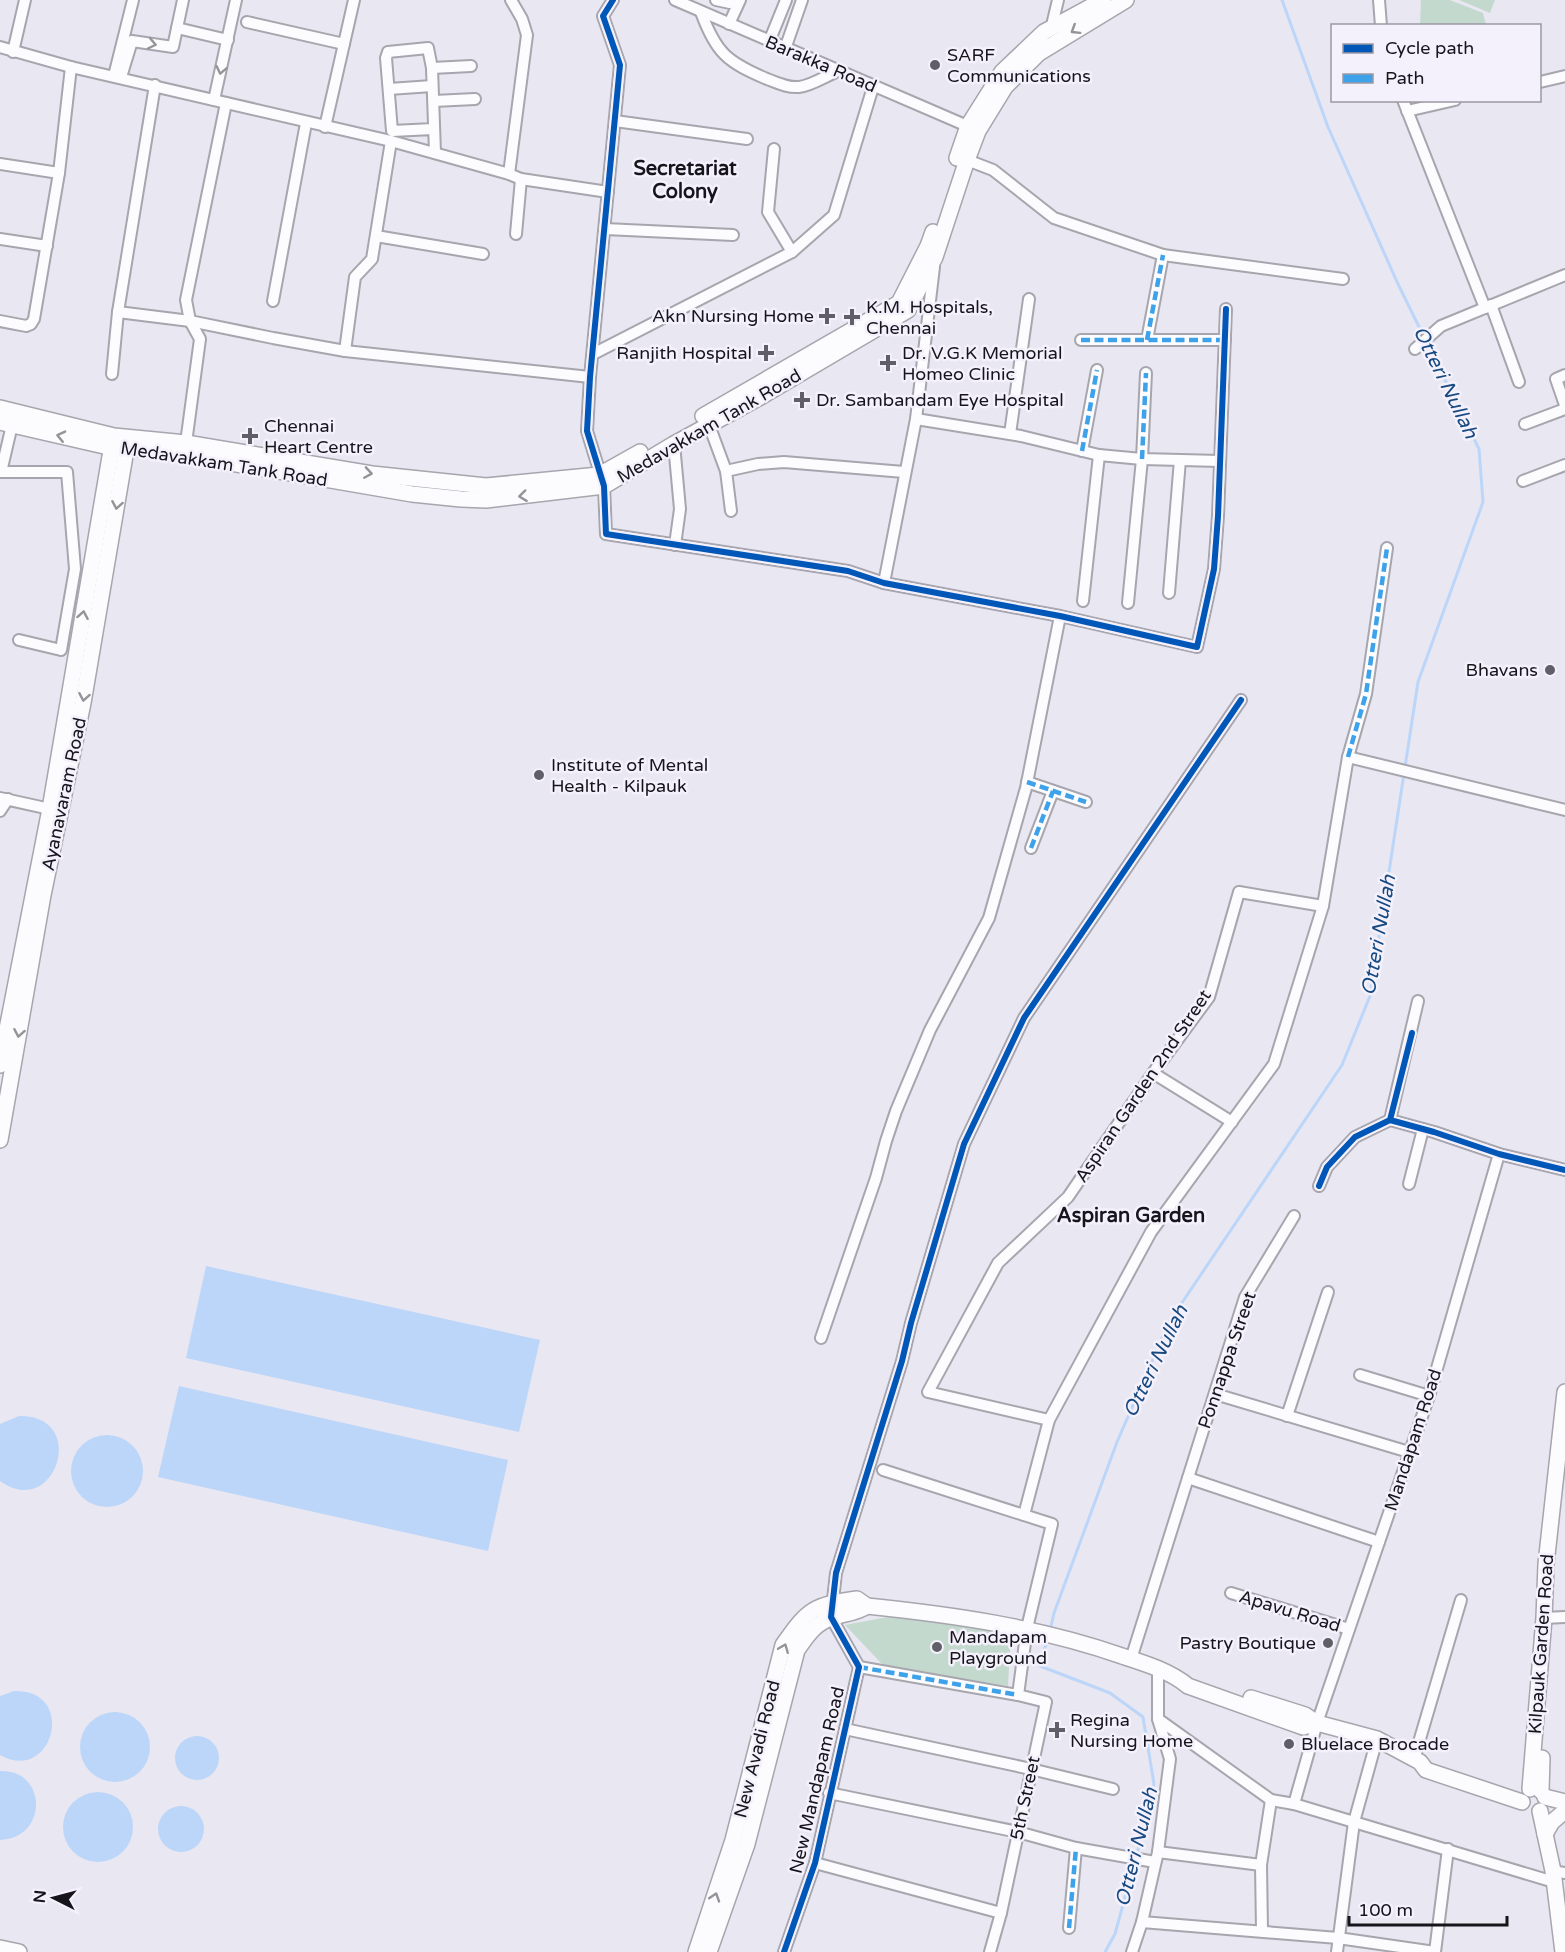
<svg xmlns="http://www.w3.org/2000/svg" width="1565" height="1952" viewBox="0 0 1565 1952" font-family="'Varela Round',sans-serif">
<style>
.green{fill:#c4d9cd}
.water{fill:#bcd6f9}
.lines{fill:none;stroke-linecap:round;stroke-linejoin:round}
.stream{stroke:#bcd6f9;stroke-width:3}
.street-casing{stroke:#a7a5ad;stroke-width:14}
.secondary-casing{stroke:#a7a5ad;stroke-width:18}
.street{stroke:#fcfbfd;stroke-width:10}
.secondary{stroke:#fcfbfd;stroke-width:15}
.quiet{stroke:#3da2ea;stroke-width:4.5;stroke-dasharray:9 4.5;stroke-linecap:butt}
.cycleway-casing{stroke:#f4f1fc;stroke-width:10}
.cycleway{stroke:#0057b8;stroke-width:6}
.oneway{stroke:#949497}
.poi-dot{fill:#605e66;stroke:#f4f1fc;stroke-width:2}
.labels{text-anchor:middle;stroke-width:5;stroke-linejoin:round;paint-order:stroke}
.poi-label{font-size:18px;fill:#16151b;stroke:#f4f1fc;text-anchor:start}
.street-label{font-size:18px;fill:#16151b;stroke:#f4f1fc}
.neighbourhood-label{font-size:20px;font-weight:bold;fill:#16151b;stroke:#f4f1fc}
.water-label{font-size:20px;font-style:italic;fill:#184a81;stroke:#f4f1fc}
</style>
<rect width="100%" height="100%" fill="#e9e7f1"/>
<!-- green -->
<g class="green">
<polygon points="1421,0 1450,0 1483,13 1486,25 1420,25"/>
<polygon points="1459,0 1495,0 1490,13"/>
<polygon points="893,1616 1011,1632 1008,1686 884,1666 845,1625"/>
</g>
<!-- water -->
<g class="water">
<polygon points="206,1266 540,1340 519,1432 186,1358"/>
<polygon points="179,1386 508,1460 488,1551 158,1477"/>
<path d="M19 1416C90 1415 55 1521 0 1481V1424Z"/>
<circle cx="107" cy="1471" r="36"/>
<path d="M14 1691C78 1689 53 1785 0 1755V1696Z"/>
<circle cx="115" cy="1747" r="35"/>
<circle cx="197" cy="1758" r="22"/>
<path d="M0 1771C47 1769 49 1838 0 1840Z"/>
<circle cx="98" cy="1827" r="35"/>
<circle cx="181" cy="1829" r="23"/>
</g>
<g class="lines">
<!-- stream -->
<g class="stream">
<polyline points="1050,1631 1054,1613 1117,1442 1169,1322 1342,1065 1370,996 1418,682 1483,502 1479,449 1398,284 1328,127 1282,0"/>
<polyline points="1047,1640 1040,1666 1110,1693 1143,1717 1154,1784 1139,1846 1115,1934 1105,1952"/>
</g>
<!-- street casing -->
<g class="street-casing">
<g id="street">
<polyline points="613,0 603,16 620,65 590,377 587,431 604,486 606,534 848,571 884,583 1060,616 1197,647 1214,569 1218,516 1226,309"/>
<polyline points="675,0 972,128"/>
<polyline points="716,0 730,3 732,0"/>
<polyline points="1379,0 1381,26"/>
<path d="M701 12C716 53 727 62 767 79 778 83 787 88 799 87 811 86 826 76 838 71"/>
<polyline points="247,22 344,44"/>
<polyline points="729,24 740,0"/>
<polyline points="1053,27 1053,21 1058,0"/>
<polyline points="177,28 228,40"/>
<polyline points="769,42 786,0"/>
<polyline points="0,47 71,67 391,141 509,174 521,179 608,192"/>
<polyline points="785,49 802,0"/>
<polyline points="13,52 25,0"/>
<polyline points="432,68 471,66"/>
<polyline points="114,76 133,0"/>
<polyline points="121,77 132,41 173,47 183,0"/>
<polyline points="1540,82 1565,76"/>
<polyline points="389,89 432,86"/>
<polyline points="214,100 236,0"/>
<polyline points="1403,100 1485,308"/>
<polyline points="434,101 475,99"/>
<polyline points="1407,111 1455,100"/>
<polyline points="615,121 747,139"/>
<polyline points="325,127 354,0"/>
<polyline points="433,129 392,131 386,58 388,52 428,48 432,68 435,153"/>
<polyline points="774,149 768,212 792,252"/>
<polyline points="967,160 993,170 1054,218 1163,255 1343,279"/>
<polyline points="0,164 59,173"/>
<polyline points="509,174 527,35 522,19 511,0"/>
<polyline points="605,229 733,235"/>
<polyline points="516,234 521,179"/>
<polyline points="376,236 483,254"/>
<polyline points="0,239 47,246"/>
<polyline points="273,301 306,123"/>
<polyline points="1491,305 1519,382"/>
<polyline points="118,312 190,321 273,338 345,351 590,377"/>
<polyline points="0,321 26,326 31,324 34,319 59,173 71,67"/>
<polyline points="1081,340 1225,340"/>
<polyline points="1147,340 1163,255"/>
<polyline points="1415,349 1441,326 1565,275"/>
<polyline points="345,351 355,277 372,259 391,141"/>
<polyline points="593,354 792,252 834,215 873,87"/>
<polyline points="112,374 118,312 155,85"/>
<polyline points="1565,375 1556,379 1565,405"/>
<polyline points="916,419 1021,436 1099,455 1142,459 1220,461"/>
<polyline points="1525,424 1565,409"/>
<polyline points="12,425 1,472 67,472 75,569 61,650 19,640"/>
<polyline points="709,425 726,471 731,511"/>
<polyline points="1010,434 1029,299"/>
<polyline points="186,443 200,339 190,321 186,300 226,103"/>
<polyline points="674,444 680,509 675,545"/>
<polyline points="1082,451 1097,370"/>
<polyline points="726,471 758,464 784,462 904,472"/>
<polyline points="1523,481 1565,465"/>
<polyline points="884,583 916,419 934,267"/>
<polyline points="1169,593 1180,460"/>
<polyline points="1083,601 1099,455"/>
<polyline points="1128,603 1142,459 1146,373"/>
<polyline points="1348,757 1565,810"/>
<polyline points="1027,782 1086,802"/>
<polyline points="0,798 50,809"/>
<polyline points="0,811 8,799"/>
<polyline points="1031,848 1053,791"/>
<polyline points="1418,1001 1390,1120 1434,1132 1499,1154 1565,1170"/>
<polyline points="1153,1073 1232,1122"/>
<polyline points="1409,1184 1423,1129"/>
<polyline points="1319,1186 1327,1167 1355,1137 1390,1120"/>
<polyline points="821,1338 876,1178 886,1141 896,1111 930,1030 989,918 1026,788 1060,616"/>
<polyline points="1360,1375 1429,1396"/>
<polyline points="1215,1394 1409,1452"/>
<polyline points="1287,1416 1328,1292"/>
<polyline points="1049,1420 928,1392 998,1263 1068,1197 1153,1073 1209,997 1239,892 1323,906"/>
<polyline points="883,1470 1052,1524 1027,1628 1018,1695 1046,1702 1001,1913 990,1952"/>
<polyline points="1188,1478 1379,1542"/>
<polyline points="1024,1515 1049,1420 1151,1232 1274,1064 1323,906 1348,757 1366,694 1387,548"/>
<polyline points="1231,1593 1349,1629"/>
<polyline points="1544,1618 1565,1617"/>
<polyline points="1131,1659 1245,1297 1294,1216"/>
<polyline points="859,1667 1018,1695"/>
<polyline points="1158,1719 1271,1800 1294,1804 1554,1882"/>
<polyline points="845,1729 1031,1769 1113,1789"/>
<polyline points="1414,1759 1461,1600"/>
<polyline points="829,1793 1018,1832 1076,1848 1155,1862"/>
<polyline points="1294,1804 1317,1723 1429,1396 1499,1154"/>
<polyline points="1158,1852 1261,1865"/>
<polyline points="815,1863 1001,1913"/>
<polyline points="1553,1871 1565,1873"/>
<polyline points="1142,1922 1338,1938 1435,1952"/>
<polyline points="1069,1928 1076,1848"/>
<polyline points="1262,1931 1261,1865 1271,1800"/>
<polyline points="784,1952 815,1863 859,1667 831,1617 836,1573 902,1361 911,1323 964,1144 1024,1018 1241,700"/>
<polyline points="1132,1952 1142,1922 1158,1852 1170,1759 1158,1719 1158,1670"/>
<polyline points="1337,1952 1354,1822 1377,1739"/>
<polyline points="1435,1952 1448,1849"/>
</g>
</g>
<!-- secondary casing -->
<g class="secondary-casing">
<g id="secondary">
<polyline points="957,158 968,126 1002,72 1044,32 1103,0"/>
<polyline points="0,408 114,436 186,443 372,474 486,486 599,475 640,452"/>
<polyline points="703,416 899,303 928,246 933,232"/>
<polyline points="0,422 113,448 127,447 184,455 412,494 461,499 486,500 604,486 674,444 762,396 908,310 935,257 967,160 978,131 1005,87 1039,53 1126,0"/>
<polyline points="0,1065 50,809 113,439"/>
<polyline points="0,1140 43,895 83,703 128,438"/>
<polyline points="1251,1698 1305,1715 1317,1723 1377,1739 1420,1762 1426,1770 1522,1802"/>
<polyline points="1530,1789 1544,1618 1546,1564 1565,1392"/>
<polyline points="1541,1791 1542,1758"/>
<polyline points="1545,1797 1565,1802"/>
<polyline points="1540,1811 1553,1871 1563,1952"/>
<polyline points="1545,1834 1552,1822 1565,1811"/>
<polyline points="0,1948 19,1952"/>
<path d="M696 1952 733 1840 783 1645C808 1609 813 1605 857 1599L867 1606C954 1615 1039 1627 1122 1656 1144 1663 1170 1671 1188 1686L1303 1727 1317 1723"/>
<path d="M709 1952 747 1844 797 1650C807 1636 814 1624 831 1618 844 1613 855 1614 867 1606"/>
</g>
</g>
<!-- street -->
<use href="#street" class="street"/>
<!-- secondary -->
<use href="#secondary" class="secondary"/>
<!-- quiet -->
<g class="quiet">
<polyline points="1081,340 1225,340"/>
<polyline points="1147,340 1163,255"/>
<polyline points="1082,451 1097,370"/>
<polyline points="1142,459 1146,373"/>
<polyline points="1348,757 1366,694 1387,548"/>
<polyline points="1027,782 1086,802"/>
<polyline points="1031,848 1053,791"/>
<polyline points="859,1667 1018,1695"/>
<polyline points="1069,1928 1076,1848"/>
</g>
<!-- cycleway casing -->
<g class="cycleway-casing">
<g id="cycleway">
<polyline points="613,0 603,16 620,65 590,377 587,431 604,486 606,534 848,571 884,583 1060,616 1197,647 1214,569 1218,516 1226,309"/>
<polyline points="1412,1033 1390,1120 1434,1132 1499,1154 1565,1170"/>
<polyline points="1319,1186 1327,1167 1355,1137 1390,1120"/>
<polyline points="784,1952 815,1863 859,1667 831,1617 836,1573 902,1361 911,1323 964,1144 1024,1018 1241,700"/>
</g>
</g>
<!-- cycleway -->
<use href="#cycleway" class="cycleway"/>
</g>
<!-- one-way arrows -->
<defs><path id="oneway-chevron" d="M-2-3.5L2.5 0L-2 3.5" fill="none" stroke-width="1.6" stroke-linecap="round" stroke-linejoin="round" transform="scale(1.5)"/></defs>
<g class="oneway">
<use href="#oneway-chevron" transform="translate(1075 30) rotate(148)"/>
<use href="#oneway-chevron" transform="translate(152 44) rotate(12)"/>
<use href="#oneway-chevron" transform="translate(221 70) rotate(102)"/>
<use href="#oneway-chevron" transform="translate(61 436) rotate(-167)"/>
<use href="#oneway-chevron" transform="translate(368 473) rotate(9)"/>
<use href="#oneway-chevron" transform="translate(523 496) rotate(173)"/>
<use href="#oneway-chevron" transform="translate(117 505) rotate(100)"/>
<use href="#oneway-chevron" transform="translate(83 615) rotate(-80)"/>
<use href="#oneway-chevron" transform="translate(84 697) rotate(100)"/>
<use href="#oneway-chevron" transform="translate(19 1033) rotate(100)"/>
<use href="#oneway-chevron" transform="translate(784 1648) rotate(-68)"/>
<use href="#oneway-chevron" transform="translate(715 1897) rotate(-72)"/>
</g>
<!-- markers -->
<g class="poi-dot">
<circle cx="935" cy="65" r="6"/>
<path d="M824 307h6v6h6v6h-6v6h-6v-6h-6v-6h6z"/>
<path d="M849 308h6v6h6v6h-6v6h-6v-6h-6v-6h6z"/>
<path d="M763 344h6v6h6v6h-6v6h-6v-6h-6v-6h6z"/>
<path d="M885 354h6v6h6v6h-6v6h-6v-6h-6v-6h6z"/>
<path d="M799 391h6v6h6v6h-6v6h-6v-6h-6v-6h6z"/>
<path d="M247 427h6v6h6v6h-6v6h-6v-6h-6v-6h6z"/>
<circle cx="1550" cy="670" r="6"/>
<circle cx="539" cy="775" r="6"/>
<circle cx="1328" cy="1643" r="6"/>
<circle cx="937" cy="1647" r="6"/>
<path d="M1054 1721h6v6h6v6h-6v6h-6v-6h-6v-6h6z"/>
<circle cx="1289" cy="1744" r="6"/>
</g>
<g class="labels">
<!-- poi labels -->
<g class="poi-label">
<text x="947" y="61">SARF<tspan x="947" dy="21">Communications</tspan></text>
<text x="866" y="313">K.M. Hospitals,<tspan x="866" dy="21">Chennai</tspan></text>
<text x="814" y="322" text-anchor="end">Akn Nursing Home</text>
<text x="752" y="359" text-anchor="end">Ranjith Hospital</text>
<text x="902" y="359">Dr. V.G.K Memorial<tspan x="902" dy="21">Homeo Clinic</tspan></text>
<text x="816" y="406">Dr. Sambandam Eye Hospital</text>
<text x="264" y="432">Chennai<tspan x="264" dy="21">Heart Centre</tspan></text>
<text x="1538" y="676" text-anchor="end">Bhavans</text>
<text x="551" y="771">Institute of Mental<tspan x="551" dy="21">Health - Kilpauk</tspan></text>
<text x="949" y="1643">Mandapam<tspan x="949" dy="21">Playground</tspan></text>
<text x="1316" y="1649" text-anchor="end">Pastry Boutique</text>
<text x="1070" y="1726">Regina<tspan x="1070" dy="21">Nursing Home</tspan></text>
<text x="1301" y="1750">Bluelace Brocade</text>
</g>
<!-- street labels -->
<g class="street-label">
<text transform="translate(821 64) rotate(23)" y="6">Barakka Road</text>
<text transform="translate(709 426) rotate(-30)" y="6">Medavakkam Tank Road</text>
<text transform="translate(224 464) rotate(9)" y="6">Medavakkam Tank Road</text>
<text transform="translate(64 794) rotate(-78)" y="6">Ayanavaram Road</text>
<text transform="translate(1143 1086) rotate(-56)" y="6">Aspiran Garden 2nd Street</text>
<text transform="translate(1227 1360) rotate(-71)" y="6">Ponnappa Street</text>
<text transform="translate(1413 1440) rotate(-72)" y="6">Mandapam Road</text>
<text transform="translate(1290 1611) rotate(17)" y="6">Apavu Road</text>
<text transform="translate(1541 1644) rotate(-86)" y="6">Kilpauk Garden Road</text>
<text transform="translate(757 1749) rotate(-76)" y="6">New Avadi Road</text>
<text transform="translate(817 1780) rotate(-77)" y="6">New Mandapam Road</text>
<text transform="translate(1025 1798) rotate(-78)" y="6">5th Street</text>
</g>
<!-- neighbourhood labels -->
<g class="neighbourhood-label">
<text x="685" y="175">Secretariat<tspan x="685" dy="23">Colony</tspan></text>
<text x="1131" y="1222">Aspiran Garden</text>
</g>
<!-- water labels -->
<g class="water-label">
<text transform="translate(1446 382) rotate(64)" y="7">Otteri Nullah</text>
<text transform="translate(1378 935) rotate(-80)" y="7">Otteri Nullah</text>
<text transform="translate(1155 1361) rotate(-64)" y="7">Otteri Nullah</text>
<text transform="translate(1136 1847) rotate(-76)" y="7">Otteri Nullah</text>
</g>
</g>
<!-- legend -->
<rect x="1331" y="24" width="210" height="78" fill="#f4f1fc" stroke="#9b99a2" stroke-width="1.5"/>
<rect x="1343" y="44" width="30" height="9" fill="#0057b8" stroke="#9b99a2" stroke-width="1.5"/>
<text x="1385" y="54" font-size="18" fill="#16151b">Cycle path</text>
<rect x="1343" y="74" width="30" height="9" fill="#3da2ea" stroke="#9b99a2" stroke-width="1.5"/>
<text x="1385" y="84" font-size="18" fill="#16151b">Path</text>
<!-- north arrow -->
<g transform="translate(54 1898) rotate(276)" stroke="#f4f1fc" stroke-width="4.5" paint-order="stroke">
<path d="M0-4.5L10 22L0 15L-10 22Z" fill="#16151b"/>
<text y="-9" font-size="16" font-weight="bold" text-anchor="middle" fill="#16151b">N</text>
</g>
<!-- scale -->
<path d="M1349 1916v9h158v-9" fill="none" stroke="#16151b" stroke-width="3"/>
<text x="1358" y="1916" font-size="18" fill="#16151b" stroke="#f4f1fc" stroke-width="4.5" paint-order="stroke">100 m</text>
</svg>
